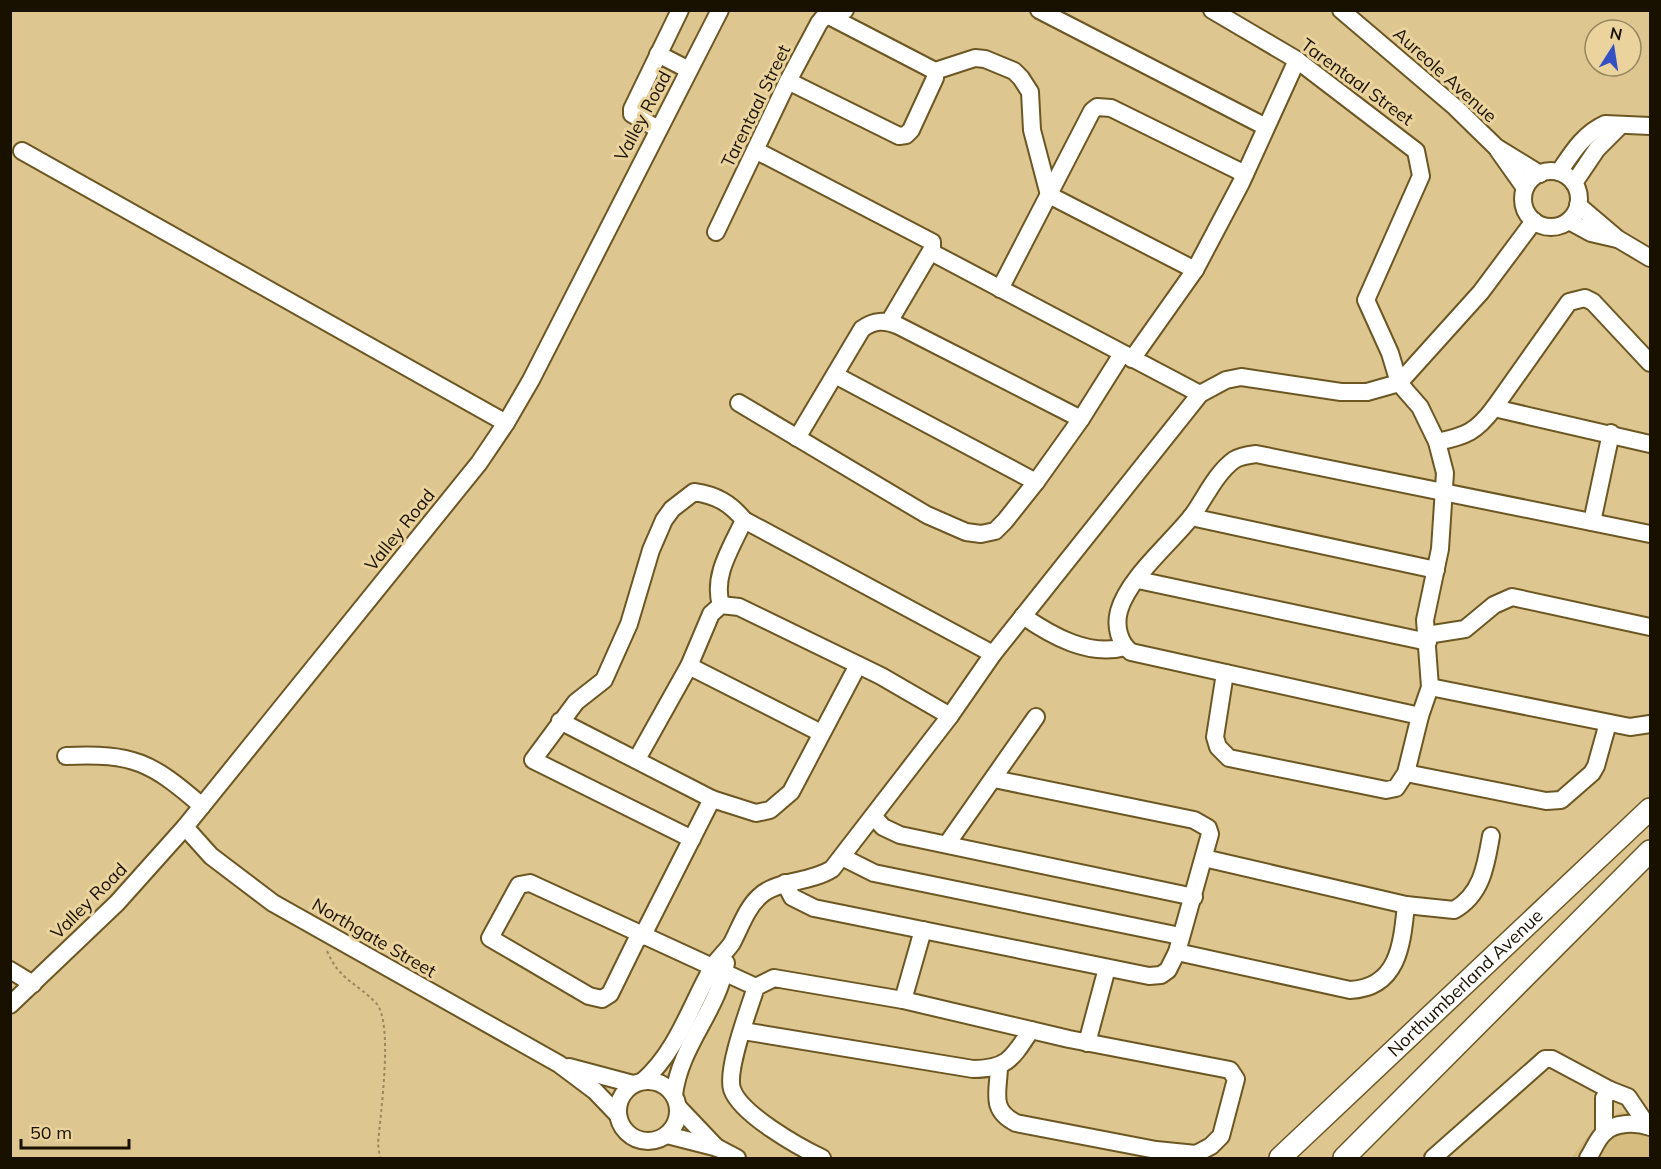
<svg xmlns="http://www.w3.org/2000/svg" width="1661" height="1169" viewBox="0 0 1661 1169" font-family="Mulish,sans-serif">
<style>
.built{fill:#d6bc7e}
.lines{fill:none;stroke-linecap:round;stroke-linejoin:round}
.minor-casing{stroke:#6c5723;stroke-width:20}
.major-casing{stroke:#6c5723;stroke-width:24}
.path{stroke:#99875e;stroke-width:2;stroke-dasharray:3 3;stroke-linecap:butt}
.minor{stroke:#fff;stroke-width:16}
.major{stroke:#fff;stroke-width:21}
.labels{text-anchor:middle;stroke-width:6;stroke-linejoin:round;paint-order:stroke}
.street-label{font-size:18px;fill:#191100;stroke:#ead39d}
</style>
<rect width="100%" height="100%" fill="#ddc690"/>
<!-- built -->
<polygon class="built" points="1621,1112 1650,1116 1650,1158 1571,1158 1598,1123"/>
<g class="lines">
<!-- minor casing -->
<g class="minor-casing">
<g id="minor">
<polyline points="1039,10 1266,127"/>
<polyline points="1212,10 1297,60 1416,151 1421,176 1366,300 1390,353 1399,383 1420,407 1437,442 1445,473 1440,549 1425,620 1430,687 1420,716 1406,773 1396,788 1386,790 1229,758 1218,747 1215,737 1225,673"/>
<polyline points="1341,10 1455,107 1496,147 1540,174"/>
<polyline points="658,54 689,70"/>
<polyline points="935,71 975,58 985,59 1014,71 1021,78 1030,92 1032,130 1049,195 1195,270"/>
<polyline points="788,81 899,136 906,135 911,130 935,78 935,71 829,16"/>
<polyline points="658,129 632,114 632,109 680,10"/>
<polyline points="1498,150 1525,188"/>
<polyline points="22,151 506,423"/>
<polyline points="757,151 932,242 932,249 889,322"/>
<circle cx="1551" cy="199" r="28"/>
<path d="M1559 172C1572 153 1583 134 1605 124L1650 126"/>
<polyline points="1574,183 1597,149 1621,125"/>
<polyline points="1578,205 1618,239 1650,258"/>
<polyline points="1569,221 1591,233 1617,239"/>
<polyline points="716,232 788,81 819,23 823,18 845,10"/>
<polyline points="931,252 1200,394"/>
<polyline points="1000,289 1092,111 1097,107 1111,108 1245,174"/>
<polyline points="1132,359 1195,270 1241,183 1297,60"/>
<polyline points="835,375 1036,482"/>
<polyline points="739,403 927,515 966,532 981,534 995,531 1005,521 1036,482 1081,419 1122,354"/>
<polyline points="1494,408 1569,302 1585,298 1593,302 1650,363"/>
<path d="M797 438 862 329C874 320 885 320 899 326L1081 419"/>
<path d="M1437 442C1466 436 1476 432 1494 408L1650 444"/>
<polyline points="1191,517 1436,570"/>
<polyline points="744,520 993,654"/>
<polyline points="1592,522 1611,433"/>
<polyline points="1138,580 1428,642"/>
<path d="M1023 616C1052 636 1089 657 1125 647"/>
<polyline points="1427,635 1465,629 1494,605 1512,597 1650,627"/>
<polyline points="689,666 821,733"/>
<polyline points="1430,687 1630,727 1650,724"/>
<path d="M1420 716 1131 652C1119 643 1115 626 1119 611 1128 578 1171 543 1192 516 1205 498 1216 473 1234 460 1240 456 1248 455 1256 454L1650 534"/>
<polyline points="560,721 712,799 756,813 770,810 791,792 858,665"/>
<path d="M66 756C134 753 151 762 202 806"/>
<polyline points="637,759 689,666 711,614 721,605 739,607 881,676 950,716"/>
<polyline points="1406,773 1546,801 1561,800 1592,773 1596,766 1608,723"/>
<polyline points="874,817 883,827 900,835 1194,897"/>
<polyline points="185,827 211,856 273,903 559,1064 595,1091 618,1115"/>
<path d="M692 839 533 760 576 702 604 680 629 624 651 550 664 520 672 509 694 492C716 495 730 503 744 520 732 547 712 575 721 605"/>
<polyline points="947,844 1036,717"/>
<polyline points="842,857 874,873 1180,936"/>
<path d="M1204 858 1406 905 1454 910C1482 894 1486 865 1491 836"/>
<polyline points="785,883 792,897 814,908 1149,976 1161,975 1168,970 1177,952 1210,834 1208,828 1194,820 994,779"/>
<polyline points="639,935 610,994 602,999 589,996 490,938 519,885 530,883 756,987"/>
<polyline points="642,937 712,799"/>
<path d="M1177 952 1350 990C1399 988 1402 943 1406 905"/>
<polyline points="10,970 33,984"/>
<polyline points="903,1000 923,930"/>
<polyline points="10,1005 117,903 185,827 479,463 506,423 531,380 720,10"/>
<path d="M743 1031 973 1069C1008 1069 1013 1057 1031 1030"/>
<polyline points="1087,1043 1107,968"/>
<polyline points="569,1067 633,1084"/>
<circle cx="648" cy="1111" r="30"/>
<path d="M643 1081C677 1051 690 1007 712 968 717 959 726 952 732 943 740 928 747 907 760 896 777 880 810 883 832 869L950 716 993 654 1200 394 1226 380 1241 377 1341 392H1367L1399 383 1481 292 1534 221"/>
<polyline points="1610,1090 1628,1097 1647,1125"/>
<path d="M674 1095C680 1045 718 1011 726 963"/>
<polyline points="679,1108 717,1148"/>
<polyline points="667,1135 718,1148 737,1158"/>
<path d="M822 1158C799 1147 740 1114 732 1089 726 1069 749 1009 756 987L774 978 903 1000 1069 1039 1230 1070 1236 1079 1221 1136 1211 1146 1196 1154 1156 1150 1016 1123C990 1110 998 1093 999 1068"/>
<polyline points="1433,1158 1545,1059 1552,1059 1610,1090 1604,1098 1604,1132"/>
<path d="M1588 1158C1593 1151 1597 1139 1604 1133 1614 1122 1637 1122 1650 1127"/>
</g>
</g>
<!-- major casing -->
<g class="major-casing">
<g id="major">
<path id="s1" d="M1280 1158 1650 809"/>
<polyline points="1344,1158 1650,851"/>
</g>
</g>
<!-- path -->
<path class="path" d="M327 951C340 981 356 982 376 1003 394 1022 380 1116 378 1144L380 1158"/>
<!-- minor -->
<use href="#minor" class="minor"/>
<!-- major -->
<use href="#major" class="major"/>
</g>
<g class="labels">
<!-- street labels -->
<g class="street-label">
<text transform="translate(1445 75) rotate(42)" y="6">Aureole Avenue</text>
<text transform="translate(1357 82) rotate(36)" y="6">Tarentaal Street</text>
<text transform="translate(756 106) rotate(-64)" y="6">Tarentaal Street</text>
<text transform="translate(643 116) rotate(-62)" y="6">Valley Road</text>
<text transform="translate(400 530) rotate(-51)" y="6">Valley Road</text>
<text transform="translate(89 901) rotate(-45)" y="6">Valley Road</text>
<text transform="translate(374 938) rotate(30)" y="6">Northgate Street</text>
<text dy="6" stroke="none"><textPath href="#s1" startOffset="255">Northumberland Avenue</textPath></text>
</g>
</g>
<!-- border -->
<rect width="1661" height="1169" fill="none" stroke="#191100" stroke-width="24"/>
<!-- north arrow -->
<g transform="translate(1613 48) rotate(12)"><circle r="28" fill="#ead39d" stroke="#96855e" stroke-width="1.5"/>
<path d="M0-4.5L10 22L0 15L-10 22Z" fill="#3351c2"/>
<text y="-9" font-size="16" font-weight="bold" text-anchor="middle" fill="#191100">N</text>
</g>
<!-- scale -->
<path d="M21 1139v9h108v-9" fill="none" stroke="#191100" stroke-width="3"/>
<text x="30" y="1139" font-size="18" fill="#191100" stroke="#ead39d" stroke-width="4.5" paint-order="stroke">50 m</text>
</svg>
